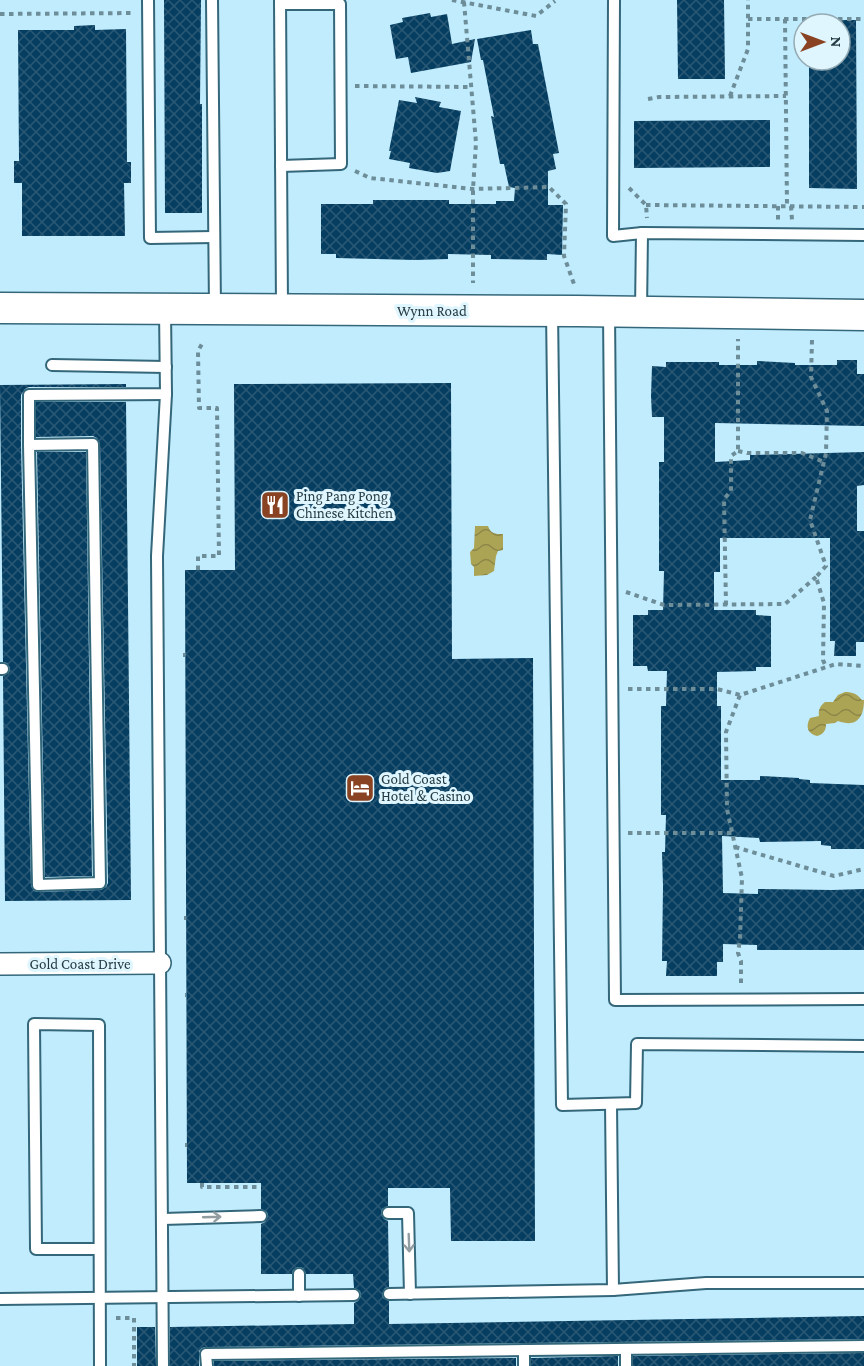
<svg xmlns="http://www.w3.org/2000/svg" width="864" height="1366" viewBox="0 0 864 1366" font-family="'Crimson Pro',serif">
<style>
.water{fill:url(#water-waves)}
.building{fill:url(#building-cross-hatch)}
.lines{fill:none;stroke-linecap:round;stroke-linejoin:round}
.lane-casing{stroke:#34677a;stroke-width:14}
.street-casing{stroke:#34677a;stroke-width:24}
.secondary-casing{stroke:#34677a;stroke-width:33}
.path{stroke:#6d8d99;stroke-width:4;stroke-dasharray:4.5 4.5;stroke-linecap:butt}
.lane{stroke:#fff;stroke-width:10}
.street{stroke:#fff;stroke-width:21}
.secondary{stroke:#fff;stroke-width:30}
.oneway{stroke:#929da2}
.labels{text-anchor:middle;stroke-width:6;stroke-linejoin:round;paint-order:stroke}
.street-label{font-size:15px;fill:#253b44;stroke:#e0f6fe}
.poi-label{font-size:15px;fill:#253b44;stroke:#e0f6fe;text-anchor:start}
</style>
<defs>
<pattern id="water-waves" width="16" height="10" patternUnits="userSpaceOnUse" patternTransform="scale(1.5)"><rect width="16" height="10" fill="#aca455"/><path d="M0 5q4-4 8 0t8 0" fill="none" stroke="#8c8748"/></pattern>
<pattern id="building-cross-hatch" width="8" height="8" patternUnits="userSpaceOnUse" patternTransform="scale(1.5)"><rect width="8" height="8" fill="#063e61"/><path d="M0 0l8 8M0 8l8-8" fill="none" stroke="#2b5975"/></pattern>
</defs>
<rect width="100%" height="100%" fill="#c1ecfd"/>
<!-- water -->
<g class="water">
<path d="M475 526H488C491 534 495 534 503 534V550L498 551 496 556 494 571 487 575 474 576V567L471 564 470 552 474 548Z"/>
<path d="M845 692C853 692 857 694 862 700H864C864 717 857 728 838 721L835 723 826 724C826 730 824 734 817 736 808 734 805 727 810 718L819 716C818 710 820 706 825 702H833L838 695Z"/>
</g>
<!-- building -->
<g class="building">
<polygon points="164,0 201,0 200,104 202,104 202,213 165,213"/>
<polygon points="677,0 724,0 725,79 678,79"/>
<polygon points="430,13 431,17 447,14 452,44 475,39 471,62 411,73 408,57 396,59 390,25 403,22 402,18"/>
<polygon points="840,20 856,20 857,189 809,188 809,60 840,60"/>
<polygon points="95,25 95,30 126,29 127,162 131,162 131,183 124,183 125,236 22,236 22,183 14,183 14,161 19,161 18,30 74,30 74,26"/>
<polygon points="531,30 533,44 538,44 559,153 553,154 556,169 548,171 548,205 563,205 562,255 547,254 547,260 491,259 491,255 448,254 448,259 415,260 336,258 336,254 321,254 321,204 373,204 373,200 449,200 449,204 496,204 496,201 514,201 515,188 509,187 504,164 500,164 491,116 494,117 483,60 481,60 477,39"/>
<polygon points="415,97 441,102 439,107 461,111 450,171 437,173 409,168 410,163 389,159 391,151 389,151 399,100 417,103"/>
<polygon points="770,120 770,167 634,168 634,121"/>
<polygon points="837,360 857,360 857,374 864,374 864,426 715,423 715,462 750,460 750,455 864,452 864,485 857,486 857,531 864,531 864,642 856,642 856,656 834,656 835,641 830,641 830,538 720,538 720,572 714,572 714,610 756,610 756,615 771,616 771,667 756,667 756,671 717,672 717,706 721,706 721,780 760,780 760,776 799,778 799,779 810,780 810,783 864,785 864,849 831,849 831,846 821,845 821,841 760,842 759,838 722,836 723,893 758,894 758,889 832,890 864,889 864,950 757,950 757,945 723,944 723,962 717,962 717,976 666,976 667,961 662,961 663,886 662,852 665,852 666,815 661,815 661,706 666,706 667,671 648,671 647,666 633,666 633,615 648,615 648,610 663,610 664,571 659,571 659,462 664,462 664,417 652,417 651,396 652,366 666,367 666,362 719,362 719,365 757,365 757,361 795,363 795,365 837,365"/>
<polygon points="451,383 452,659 533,658 535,1241 451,1241 450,1188 388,1188 388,1206 382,1209 381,1214 384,1219 388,1221 389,1287 385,1288 382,1294 383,1298 389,1301 389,1324 864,1316 864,1339 206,1347 202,1348 199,1351 199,1366 170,1366 170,1327 354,1324 354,1303 358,1301 361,1296 360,1291 354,1288 353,1274 306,1274 303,1268 298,1267 293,1270 292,1274 261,1274 261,1224 265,1222 268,1216 267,1212 261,1209 261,1183 187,1183 185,570 235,570 234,384"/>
<polygon points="126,384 126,387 29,387 25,389 21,395 21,445 31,886 34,891 38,892 101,890 106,887 108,883 100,444 97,438 93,436 36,437 36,402 126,402 131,900 5,901 3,676 9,673 10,668 7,663 3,662 0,385"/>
<polygon points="37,452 86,452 92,876 45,877"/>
<polygon points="137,1327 155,1327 156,1366 137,1366"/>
<polygon points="864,1353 864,1366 633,1366 633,1356"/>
<polygon points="618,1356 618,1366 531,1366 531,1358"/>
<polygon points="516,1358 516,1366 214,1366 214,1361"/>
</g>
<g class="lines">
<!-- lane casing -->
<g class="lane-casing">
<g id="lane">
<polyline points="148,0 150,238 214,237"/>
<polyline points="212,0 215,309"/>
<polyline points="280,0 282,307"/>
<polyline points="614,0 613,236 642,233"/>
<polyline points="280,4 340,4 341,164 281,166"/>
<polyline points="552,311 562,1105 636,1103 637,1044 864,1046"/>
<polyline points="641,311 642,233 864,235"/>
<polyline points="609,312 615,1000 864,999"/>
<polyline points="52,365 166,367"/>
<polyline points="29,445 93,444 100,883 38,885 29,445 29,395 166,394 165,310"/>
<polyline points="0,669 3,669"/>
<polyline points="611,1104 613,1290"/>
<polyline points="388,1213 408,1213 410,1294"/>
<polyline points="163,1219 261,1216"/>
<polyline points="99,1249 36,1249 34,1024 99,1025 100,1366"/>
<polyline points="299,1274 299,1296"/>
<polyline points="389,1294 613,1290 706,1283 864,1283"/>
<polyline points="0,1299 354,1295"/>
<polyline points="626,1349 626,1366"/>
<polyline points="524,1350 524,1366"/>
<polyline points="163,1366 157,556 166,394"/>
<polyline points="207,1366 206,1354 864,1346"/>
</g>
</g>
<!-- street casing -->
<g class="street-casing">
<polyline id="street" points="0,964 160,963"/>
</g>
<!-- secondary casing -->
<g class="secondary-casing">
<polyline id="secondary" points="0,308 577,311 864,315"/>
</g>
<!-- path -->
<g class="path">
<polyline points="452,0 536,16 555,1"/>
<polyline points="464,2 476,143 473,189 473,283"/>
<polyline points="0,14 134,13"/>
<polyline points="748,19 864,19"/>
<polyline points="785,19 787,206"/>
<polyline points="355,86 471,87"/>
<polyline points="730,96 748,49 748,0"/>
<polyline points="648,99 659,97 786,96"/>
<polyline points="355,171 370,178 473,189 549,187 566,204 564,256 574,284"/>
<polyline points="629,188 646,205 647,218"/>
<polyline points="646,205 864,207"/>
<polyline points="778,206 778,220"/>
<polyline points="791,206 792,220"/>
<polyline points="812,340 811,377 827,411 826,453 810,520 826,566 816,577 824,603 823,660 826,667"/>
<polyline points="738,451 747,453 802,453 824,462"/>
<polyline points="198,570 198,556 219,556 217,408 199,408 198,351 203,342"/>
<polyline points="626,592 664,605 785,604 816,577"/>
<polyline points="726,605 724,499 731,491 731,456 738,451 738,339"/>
<polyline points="183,655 185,655"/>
<polyline points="628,689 717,689 740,695"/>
<polyline points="628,833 732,833"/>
<polyline points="735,847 834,876 864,869"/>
<polyline points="184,918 186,918"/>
<polyline points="741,983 741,961 738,953 740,939 742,878 727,809 726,732 740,695 836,664 864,666"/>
<polyline points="185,995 186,995"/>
<polyline points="185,1145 187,1145"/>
<polyline points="202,1183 202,1187 261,1187"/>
<polyline points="116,1318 134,1318 134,1366"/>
</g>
<!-- lane -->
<use href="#lane" class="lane"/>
<!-- street -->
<use href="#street" class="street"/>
<!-- secondary -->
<use href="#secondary" class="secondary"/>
</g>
<!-- one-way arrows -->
<defs><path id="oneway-shaft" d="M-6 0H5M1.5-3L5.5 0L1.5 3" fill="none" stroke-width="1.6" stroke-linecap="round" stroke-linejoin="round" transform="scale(1.5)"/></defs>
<g class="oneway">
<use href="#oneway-shaft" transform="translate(212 1217) rotate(-2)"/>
<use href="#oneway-shaft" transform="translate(409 1243) rotate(88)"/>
</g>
<!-- icons -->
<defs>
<g id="restaurant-square" transform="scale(1.5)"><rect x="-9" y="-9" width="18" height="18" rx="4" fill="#8a4322" stroke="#e0f6fe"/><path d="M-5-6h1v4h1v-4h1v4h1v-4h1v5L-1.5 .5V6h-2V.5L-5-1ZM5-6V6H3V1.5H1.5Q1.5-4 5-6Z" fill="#fff"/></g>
<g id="hotel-square" transform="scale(1.5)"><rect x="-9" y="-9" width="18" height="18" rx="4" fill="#8a4322" stroke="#e0f6fe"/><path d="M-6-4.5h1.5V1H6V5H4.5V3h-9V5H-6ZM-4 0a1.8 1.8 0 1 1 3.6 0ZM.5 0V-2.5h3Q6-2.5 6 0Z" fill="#fff"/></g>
</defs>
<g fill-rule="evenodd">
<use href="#restaurant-square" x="275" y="505"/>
<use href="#hotel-square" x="360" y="788"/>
</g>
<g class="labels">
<!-- street labels -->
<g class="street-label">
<text x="432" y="316">Wynn Road</text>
<text x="80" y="969">Gold Coast Drive</text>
</g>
<!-- poi labels -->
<g class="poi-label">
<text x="296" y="501">Ping Pang Pong<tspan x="296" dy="17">Chinese Kitchen</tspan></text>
<text x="381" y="784">Gold Coast<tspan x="381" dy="17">Hotel &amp; Casino</tspan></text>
</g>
</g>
<!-- north arrow -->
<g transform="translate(822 42) rotate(90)"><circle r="28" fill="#e0f6fe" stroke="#95abb4" stroke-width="1.5"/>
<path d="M0-4.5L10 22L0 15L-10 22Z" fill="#8a4322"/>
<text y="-9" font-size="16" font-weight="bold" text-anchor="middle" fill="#253b44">N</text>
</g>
</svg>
